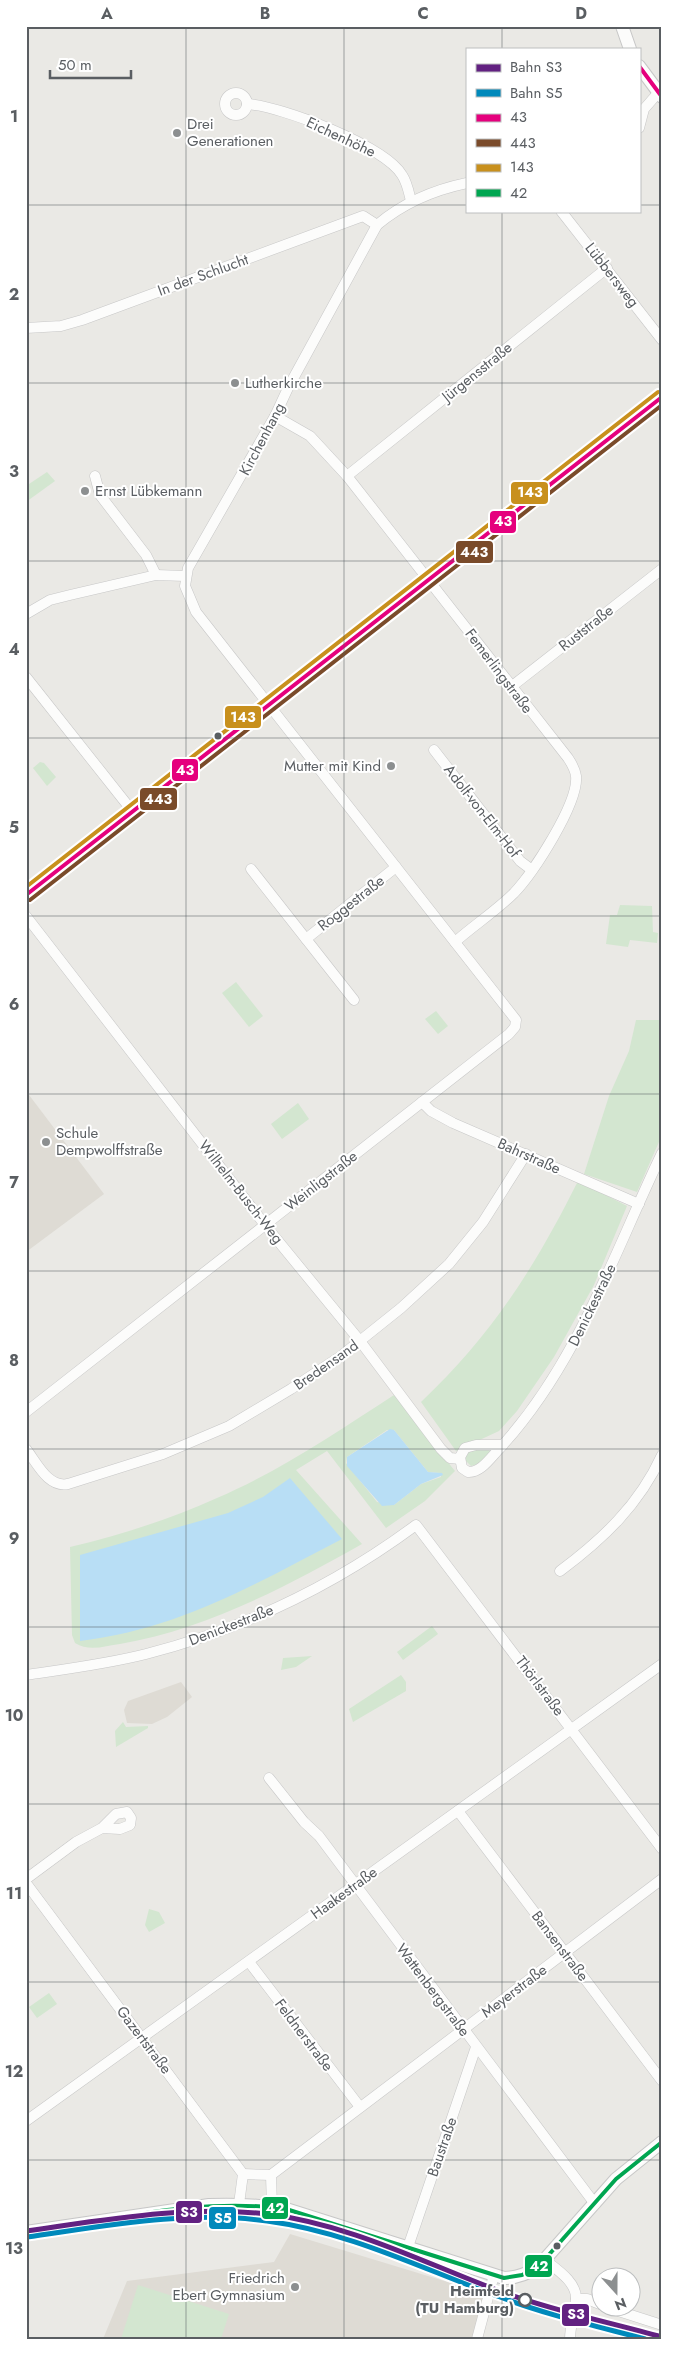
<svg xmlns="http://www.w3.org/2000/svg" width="688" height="2365" viewBox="0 0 688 2365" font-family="Jost,sans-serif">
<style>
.education{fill:#dedbd4}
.green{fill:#d3e6d0;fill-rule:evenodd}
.water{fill:#b8def5}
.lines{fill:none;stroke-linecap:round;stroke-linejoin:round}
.minor-casing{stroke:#c7c7c7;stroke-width:11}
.tertiary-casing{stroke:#c7c7c7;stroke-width:14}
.secondary-casing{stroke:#c6c6c5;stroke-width:16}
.minor{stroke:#fcfcfb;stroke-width:10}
.tertiary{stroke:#fcfcfb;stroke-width:12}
.secondary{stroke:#fcfcfb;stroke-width:15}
.bus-1-casing{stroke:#fff;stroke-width:8}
.bus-2-casing{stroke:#fff;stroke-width:8}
.bus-3-casing{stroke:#fff;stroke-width:8}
.bus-4-casing{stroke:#fff;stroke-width:8}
.bus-1{stroke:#e5007d;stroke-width:4}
.bus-2{stroke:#7a4b2a;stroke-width:4}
.bus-3{stroke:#c8901d;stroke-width:4}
.bus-4{stroke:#00a651;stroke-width:4}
.rail-1-casing{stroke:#fff;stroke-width:9}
.rail-2-casing{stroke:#fff;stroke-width:9}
.rail-1{stroke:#622181;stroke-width:5}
.rail-2{stroke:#0089bb;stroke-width:5}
.grid{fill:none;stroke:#5a5e62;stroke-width:1;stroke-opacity:0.55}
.poi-dot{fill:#8c8f90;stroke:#fff;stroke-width:2}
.bus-dot{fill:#5a5e62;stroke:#fff;stroke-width:2}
.stop-dot{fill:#fff;stroke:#5a5e62;stroke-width:2.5}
.labels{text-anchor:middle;stroke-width:4;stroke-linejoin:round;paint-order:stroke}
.poi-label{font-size:15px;fill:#5a5e62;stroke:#fff;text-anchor:start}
.street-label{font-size:15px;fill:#5a5e62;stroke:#fff}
.stop-label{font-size:15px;font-weight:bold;fill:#5a5e62;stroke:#fff;text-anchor:end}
.line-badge{stroke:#fff;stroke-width:2}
.badge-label{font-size:14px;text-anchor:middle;font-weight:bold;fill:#fff}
.neatline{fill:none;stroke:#5a5e62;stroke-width:2}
.grid-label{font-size:16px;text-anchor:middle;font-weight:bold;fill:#5a5e62}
</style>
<rect width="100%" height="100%" fill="#eae9e5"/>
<!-- education -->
<g class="education">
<polygon points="26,1091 104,1194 26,1252"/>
<polygon points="181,1682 192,1697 167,1717 152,1724 127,1723 124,1710 128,1701"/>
<polygon points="290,2234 487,2294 473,2339 103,2339 127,2281 274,2262"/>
</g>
<!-- green -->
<g class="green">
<polygon points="47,472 55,481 26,502 26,486"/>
<polygon points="40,762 44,763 56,777 47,786 33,768"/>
<polygon points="620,905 652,906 653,932 658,933 657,943 630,940 628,947 606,944 610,915 617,915"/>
<polygon points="236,982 263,1016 249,1027 222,993"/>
<polygon points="436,1011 448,1026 438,1034 425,1019"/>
<polygon points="636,1020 662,1020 662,1135 637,1192 584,1174 609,1096 629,1051"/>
<polygon points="298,1103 309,1119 282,1139 271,1124"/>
<path d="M578 1181 627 1206 594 1285 554 1357 517 1411 499 1431 456 1451 421 1402C492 1335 535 1267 578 1181Z"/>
<path d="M394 1395 455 1471 425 1501 386 1528 327 1451 296 1470 362 1544C286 1587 206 1629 120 1644 105 1646 89 1652 75 1643L72 1635 70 1547C121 1535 170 1519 217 1498 280 1471 337 1432 394 1395ZM387 1430H394L428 1472 440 1473 441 1477 421 1484 394 1505 377 1502 346 1463 347 1457Z"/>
<path d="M488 1449 491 1452C487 1458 478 1465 471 1466L465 1460V1456L469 1450Z"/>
<polygon points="432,1626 438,1634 403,1660 397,1652"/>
<polygon points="312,1656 296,1667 281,1670 283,1658"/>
<polygon points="401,1675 406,1682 406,1691 353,1722 349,1709"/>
<polygon points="123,1722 126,1727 148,1726 148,1728 116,1747 115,1731"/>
<polygon points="149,1909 159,1912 165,1923 149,1932 145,1925"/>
<polygon points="49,1993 57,2004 37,2018 29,2007"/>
<polygon points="138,2285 229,2314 221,2339 121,2339"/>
</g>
<!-- water -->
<g class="water">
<polygon points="390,1429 394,1430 428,1472 442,1473 443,1475 421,1484 394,1505 382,1506 347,1466 347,1457"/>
<path d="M290 1478 342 1539C255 1584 180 1629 80 1641V1555L228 1513 263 1497Z"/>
</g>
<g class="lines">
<!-- minor casing -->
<g class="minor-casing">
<g id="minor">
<circle cx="236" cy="104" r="11"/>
<path d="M247 104C281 106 385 146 402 175 407 182 409 193 411 201"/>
<polyline points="639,128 644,109 658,93"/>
<polyline points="561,211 662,340"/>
<polyline points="26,328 61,326 82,320 363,216 377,225"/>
<path d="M275 416 310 436 347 476 568 758C572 764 575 769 576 776 579 803 533 873 514 893 496 911 474 925 455 942"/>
<polyline points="95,476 100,495 146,555 156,575"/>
<polyline points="347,476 607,268"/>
<polyline points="26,614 50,600 70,595 156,575 185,576"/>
<polyline points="26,677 133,812"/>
<polyline points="511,687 662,569"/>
<polyline points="434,750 520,861 532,870"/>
<polyline points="251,869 354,1000"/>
<polyline points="26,916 265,1225 360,1341 441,1449 450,1458 460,1459"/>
<polyline points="306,939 396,867"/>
<polyline points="422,1102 431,1111 453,1123 639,1204"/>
<path d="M26 1412 509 1034 515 1027 516 1020 196 612 185 586 188 568 275 416 288 388 377 225C403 203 433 190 467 183"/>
<path d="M503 1445H476L465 1448 460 1457 462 1468 468 1472C481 1473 491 1457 500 1448 578 1363 613 1255 662 1153"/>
<path d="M26 1449C37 1463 48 1488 68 1484L163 1454 229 1426 291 1389 341 1356 401 1308 449 1264 483 1222 526 1154"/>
<path d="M560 1571C603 1539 639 1505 662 1455"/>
<path d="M26 1675C66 1669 107 1664 146 1654 244 1629 335 1585 416 1525L662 1849"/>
<polyline points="269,1778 304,1822 319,1836 595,2204"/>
<polyline points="458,1811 662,2081"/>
<polyline points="26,1879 76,1842 102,1828 116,1814 127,1812 131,1818 130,1825 120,1829 102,1828"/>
<polyline points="26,1883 243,2174 239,2204"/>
<polyline points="249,1962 360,2107"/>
<polyline points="26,2121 662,1664"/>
<polyline points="243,2174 271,2175"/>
<polyline points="272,2207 271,2175 662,1879"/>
<polyline points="408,2247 476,2047"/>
<path d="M545 2260C556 2269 577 2282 576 2299 575 2313 570 2325 570 2339"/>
<polyline points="576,2299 587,2299 600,2304"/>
<polyline points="609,2308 662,2325"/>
<polyline points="477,2339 494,2275"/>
</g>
</g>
<!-- tertiary casing -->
<g class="tertiary-casing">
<g id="tertiary">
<polyline points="622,26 630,49"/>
<polyline points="639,66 662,97"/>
<path d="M26 2232 209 2205C235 2204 260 2205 286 2209L504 2278C517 2278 527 2274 538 2267L616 2179 662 2142"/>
</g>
</g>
<!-- secondary casing -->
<g class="secondary-casing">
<polyline id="secondary" points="26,895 662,397"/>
</g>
<!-- minor -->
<use href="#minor" class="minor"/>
<!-- tertiary -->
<use href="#tertiary" class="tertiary"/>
<!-- secondary -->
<use href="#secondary" class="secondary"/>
<!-- bus-1 casing -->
<g class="bus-1-casing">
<g id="bus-1">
<polyline points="639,66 662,97"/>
<polyline points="26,895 662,397"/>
</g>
</g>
<!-- bus-2 casing -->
<g class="bus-2-casing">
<polyline id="bus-2" points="30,900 662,405"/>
</g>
<!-- bus-3 casing -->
<g class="bus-3-casing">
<polyline id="bus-3" points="26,887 658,392"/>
</g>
<!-- bus-4 casing -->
<g class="bus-4-casing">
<path id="bus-4" d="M26 2232C111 2220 201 2197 286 2209L504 2278 522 2275 538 2267 616 2179 662 2142"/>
</g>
<!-- bus-1 -->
<use href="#bus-1" class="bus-1"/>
<!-- bus-2 -->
<use href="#bus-2" class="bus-2"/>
<!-- bus-3 -->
<use href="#bus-3" class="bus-3"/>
<!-- bus-4 -->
<use href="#bus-4" class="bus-4"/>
<!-- rail-1 casing -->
<g class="rail-1-casing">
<path id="rail-1" d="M26 2231C105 2220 187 2205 266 2214 350 2224 424 2263 502 2292 554 2311 608 2322 662 2337"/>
</g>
<!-- rail-2 casing -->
<g class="rail-2-casing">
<path id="rail-2" d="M27 2237C105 2226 188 2210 267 2221 350 2232 422 2269 500 2297 547 2315 596 2326 645 2339"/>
</g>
<!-- rail-1 -->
<use href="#rail-1" class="rail-1"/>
<!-- rail-2 -->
<use href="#rail-2" class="rail-2"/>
</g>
<!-- grid -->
<path class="grid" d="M186 26V2339M344 26V2339M502 26V49M26 205H467M639 205H662M502 211V2339M26 383H662M26 561H662M26 738H662M26 916H662M26 1094H662M26 1271H662M26 1449H662M26 1627H662M26 1804H662M26 1982H662M26 2160H662"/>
<!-- markers -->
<g class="poi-dot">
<circle cx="177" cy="133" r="5"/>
<circle cx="235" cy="383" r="5"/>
<circle cx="85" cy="491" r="5"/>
<circle cx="391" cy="766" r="5"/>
<circle cx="46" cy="1142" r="5"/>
<circle cx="295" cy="2287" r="5"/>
</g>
<g class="bus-dot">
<circle cx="218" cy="736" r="4.5"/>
<circle cx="557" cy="2246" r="4.5"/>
</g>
<circle class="stop-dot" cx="525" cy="2300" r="6"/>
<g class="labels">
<!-- poi labels -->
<g class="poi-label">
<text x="187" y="129">Drei<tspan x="187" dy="17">Generationen</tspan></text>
<text x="245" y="388">Lutherkirche</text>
<text x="95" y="496">Ernst Lübkemann</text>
<text x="381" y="771" text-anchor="end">Mutter mit Kind</text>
<text x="56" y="1138">Schule<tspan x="56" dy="17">Dempwolffstraße</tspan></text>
<text x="285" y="2283" text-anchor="end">Friedrich<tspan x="285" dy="17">Ebert Gymnasium</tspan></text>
</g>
<!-- street labels -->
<g class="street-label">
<text transform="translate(341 137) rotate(25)" y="5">Eichenhöhe</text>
<text transform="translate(203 275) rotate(-20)" y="5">In der Schlucht</text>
<text transform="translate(612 275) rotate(52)" y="5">Lübbersweg</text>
<text transform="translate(477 372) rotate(-39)" y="5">Jürgensstraße</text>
<text transform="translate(262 439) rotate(-62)" y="5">Kirchenhang</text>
<text transform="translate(586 628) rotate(-38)" y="5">Ruststraße</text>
<text transform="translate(499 671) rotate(53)" y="5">Femerlingstraße</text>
<text transform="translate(482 811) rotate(52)" y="5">Adolf-von-Elm-Hof</text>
<text transform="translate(351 903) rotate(-38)" y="5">Roggestraße</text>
<text transform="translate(529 1156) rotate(24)" y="5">Bahrstraße</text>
<text transform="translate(321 1181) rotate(-38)" y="5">Weinligstraße</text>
<text transform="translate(241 1192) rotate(52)" y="5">Wilhelm-Busch-Weg</text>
<text transform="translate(592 1305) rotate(-64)" y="5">Denickestraße</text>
<text transform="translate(326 1365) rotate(-35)" y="5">Bredensand</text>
<text transform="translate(231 1625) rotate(-21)" y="5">Denickestraße</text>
<text transform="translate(540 1686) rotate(53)" y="5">Thörlstraße</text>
<text transform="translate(344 1893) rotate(-36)" y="5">Haakestraße</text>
<text transform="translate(560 1946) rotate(53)" y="5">Bansenstraße</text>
<text transform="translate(433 1990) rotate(53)" y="5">Wattenbergstraße</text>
<text transform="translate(514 1991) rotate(-37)" y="5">Meyerstraße</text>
<text transform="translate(304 2035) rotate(53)" y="5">Feldnerstraße</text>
<text transform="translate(144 2040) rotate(53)" y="5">Gazertstraße</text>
<text transform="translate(442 2147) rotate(-71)" y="5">Baustraße</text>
</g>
<!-- stop labels -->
<g class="stop-label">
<text x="514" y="2296">Heimfeld<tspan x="514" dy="17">(TU Hamburg)</tspan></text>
</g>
</g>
<g class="line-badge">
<rect x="510" y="481" width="39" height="24" rx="5" fill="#c8901d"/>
<rect x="489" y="510" width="28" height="24" rx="5" fill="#e5007d"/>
<rect x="455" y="540" width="39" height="24" rx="5" fill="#7a4b2a"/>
<rect x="224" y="705" width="38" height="24" rx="5" fill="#c8901d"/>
<rect x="171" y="758" width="28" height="24" rx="5" fill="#e5007d"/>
<rect x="139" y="787" width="39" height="24" rx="5" fill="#7a4b2a"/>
<rect x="261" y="2196" width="28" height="24" rx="5" fill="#00a651"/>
<rect x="175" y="2200" width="28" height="24" rx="5" fill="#622181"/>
<rect x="208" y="2206" width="29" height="24" rx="5" fill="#0089bb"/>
<rect x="524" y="2254" width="29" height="24" rx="5" fill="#00a651"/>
<rect x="561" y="2303" width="29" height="24" rx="5" fill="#622181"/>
</g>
<g class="badge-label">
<text x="530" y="497">143</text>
<text x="503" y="526">43</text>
<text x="474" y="557">443</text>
<text x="243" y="722">143</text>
<text x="185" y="775">43</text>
<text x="158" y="804">443</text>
<text x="275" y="2213">42</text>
<text x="189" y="2217">S3</text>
<text x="223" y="2223">S5</text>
<text x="539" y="2271">42</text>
<text x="576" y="2319">S3</text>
</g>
<!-- border -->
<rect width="688" height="2365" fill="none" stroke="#ffffff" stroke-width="55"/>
<!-- legend -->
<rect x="466" y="48" width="175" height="165" fill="#ffffff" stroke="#bdbfc0"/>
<rect x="476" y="64" width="25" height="8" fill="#622181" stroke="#bdbfc0"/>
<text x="510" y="72" font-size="15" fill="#5a5e62">Bahn S3</text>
<rect x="476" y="89" width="25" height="8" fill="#0089bb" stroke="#bdbfc0"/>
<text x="510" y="98" font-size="15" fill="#5a5e62">Bahn S5</text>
<rect x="476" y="114" width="25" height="8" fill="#e5007d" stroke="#bdbfc0"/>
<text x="510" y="122" font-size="15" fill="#5a5e62">43</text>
<rect x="476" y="139" width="25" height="8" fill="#7a4b2a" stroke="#bdbfc0"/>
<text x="510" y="148" font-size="15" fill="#5a5e62">443</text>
<rect x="476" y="164" width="25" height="8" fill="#c8901d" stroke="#bdbfc0"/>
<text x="510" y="172" font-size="15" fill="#5a5e62">143</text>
<rect x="476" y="189" width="25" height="8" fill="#00a651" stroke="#bdbfc0"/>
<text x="510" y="198" font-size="15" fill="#5a5e62">42</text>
<!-- north arrow -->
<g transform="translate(616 2292) rotate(159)"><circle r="24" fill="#ffffff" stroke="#bdbfc0"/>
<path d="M0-4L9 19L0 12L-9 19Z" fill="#8c8f90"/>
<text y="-8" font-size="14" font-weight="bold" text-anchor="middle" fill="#5a5e62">N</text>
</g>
<!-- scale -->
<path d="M50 70v8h81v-8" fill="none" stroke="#5a5e62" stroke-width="2.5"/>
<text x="58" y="70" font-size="15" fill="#5a5e62" stroke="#ffffff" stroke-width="4" paint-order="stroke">50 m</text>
<rect x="28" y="28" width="632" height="2310" class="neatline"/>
<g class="grid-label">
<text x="107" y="19">A</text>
<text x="265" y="19">B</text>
<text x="423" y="19">C</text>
<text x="581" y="19">D</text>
<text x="14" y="122">1</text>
<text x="14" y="300">2</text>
<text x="14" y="477">3</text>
<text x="14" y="655">4</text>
<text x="14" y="833">5</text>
<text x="14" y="1010">6</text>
<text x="14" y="1188">7</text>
<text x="14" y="1366">8</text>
<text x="14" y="1544">9</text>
<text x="14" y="1721">10</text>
<text x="14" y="1899">11</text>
<text x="14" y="2077">12</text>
<text x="14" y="2254">13</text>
</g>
</svg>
